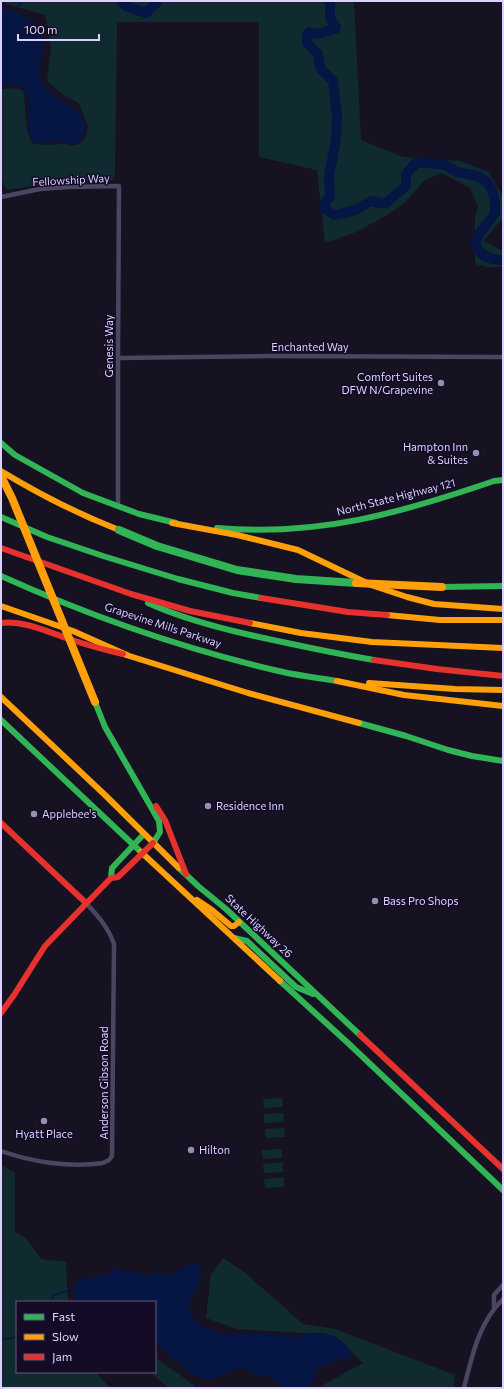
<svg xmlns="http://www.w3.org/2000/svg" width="504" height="1389" viewBox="0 0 504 1389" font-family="Commissioner,sans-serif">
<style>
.green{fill:#102b2f}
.water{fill:#061644}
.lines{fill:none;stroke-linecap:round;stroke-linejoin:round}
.stream{stroke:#061644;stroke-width:1.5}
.river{stroke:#061644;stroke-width:10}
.street{stroke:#4a4662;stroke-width:4.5}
.fast{stroke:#30b455;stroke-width:6}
.slow{stroke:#ff9f0a;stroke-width:6}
.jam{stroke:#e5322d;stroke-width:6}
.fast-bridge{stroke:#30b455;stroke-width:8}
.slow-bridge{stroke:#ff9f0a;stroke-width:8}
.poi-dot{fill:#978fb1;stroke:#140c27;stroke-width:1.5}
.labels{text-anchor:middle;stroke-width:3;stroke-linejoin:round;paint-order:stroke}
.street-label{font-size:11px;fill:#dcd2ff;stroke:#140c27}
.poi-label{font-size:11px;fill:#dcd2ff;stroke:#140c27;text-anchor:start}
</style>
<rect width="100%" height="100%" fill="#171221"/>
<!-- green -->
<g class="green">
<path d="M1 1H354L361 140 403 157 460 161 489 172 503 197V218L484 241 503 251V266L491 268 475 264V220L478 206 470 188 442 173 425 180 405 202 389 214 356 232 325 243 317 170 259 157V22H117L115 175 111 181 57 182 7 190 1 179V90C9 88 15 87 23 91 27 106 23 133 34 144L54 145 64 143 71 146 80 144 86 137 88 126 80 106 77 102 63 95 47 81 51 47 45 15 6 4Z"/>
<polygon points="282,1098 283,1107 264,1108 263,1099"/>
<polygon points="283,1113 284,1122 264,1123 264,1114"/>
<polygon points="284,1128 285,1137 266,1138 265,1129"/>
<polygon points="282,1149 282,1158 263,1159 262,1150"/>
<polygon points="283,1162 283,1172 264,1173 263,1164"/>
<polygon points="1,1165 15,1173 15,1232 27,1239 41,1259 66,1262 68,1302 17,1302 17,1372 95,1372 110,1388 1,1388"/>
<polygon points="284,1177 284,1187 265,1188 264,1179"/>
<polygon points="223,1258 244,1272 303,1324 335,1329 455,1375 453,1388 321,1388 323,1385 363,1363 343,1343 319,1334 237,1329 206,1318 211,1274"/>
<polygon points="155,1357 198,1388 169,1388 150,1372 155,1372"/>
</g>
<!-- water -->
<g class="water">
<path d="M1 8C18 12 47 22 44 44 42 57 36 71 42 84 47 94 71 106 81 113 84 122 88 143 73 144 69 144 67 142 64 142 55 141 45 143 36 144 25 129 30 123 29 107 28 100 25 93 22 86L8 83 1 87Z"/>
<path d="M197 1262C215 1286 172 1301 197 1322 204 1327 217 1333 225 1334 232 1334 240 1333 247 1333 254 1333 261 1333 268 1334 276 1334 284 1336 292 1337 299 1337 307 1334 313 1333 328 1331 342 1338 350 1350L349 1354 354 1359 346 1358 318 1368C317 1374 312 1381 312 1385L309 1387 310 1388H284L268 1375H256L244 1368 236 1369 213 1379 202 1378 191 1374 178 1361 172 1359 155 1340V1302H76L75 1293V1284L82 1279 110 1274 114 1267 119 1271 137 1272 148 1277 153 1272 170 1275 192 1263Z"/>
</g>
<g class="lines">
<!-- stream -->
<g class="stream">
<polyline points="13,13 22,1"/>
<polyline points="51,1302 54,1295 70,1290 76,1287"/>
<polyline points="1,1340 17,1337"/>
</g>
<!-- river -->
<g class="river">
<polyline points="121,1 126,6 146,13 158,1"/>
<path d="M328 1 330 3V19L336 27 335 29 317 34 309 32 307 35V43L318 54 320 68 333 81 337 117 336 139 329 177 330 196 326 201 324 208 334 215 356 210 371 201 380 203H386L406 186V174L417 162 445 165 457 172 478 176 487 182 492 190 495 202V213L479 234 475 244C480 256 490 260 503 260"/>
</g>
<!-- street -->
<g class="street">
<polyline points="1,197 40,189 67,187 119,186 118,358 118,506"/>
<polyline points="118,358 270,356 503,357"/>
<path d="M1 1151C32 1162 70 1168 103 1163L109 1160 112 1156 114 944C108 927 98 916 86 903"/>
<polyline points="494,1308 494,1295 503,1285"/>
<path d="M464 1388C472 1356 479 1322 503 1299"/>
</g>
<!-- fast -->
<g class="fast">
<polyline points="1,443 15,455 83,493 139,514 176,523"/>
<polyline points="1,517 47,537 103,556 178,579 233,593 261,598"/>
<path d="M217 528C317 537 401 513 494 481L503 480"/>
<path d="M1 576C92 617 186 650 283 672 301 676 319 678 337 681"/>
<polyline points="442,587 503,586"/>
<path d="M148 603C181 618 215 627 250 635 291 644 332 653 374 660"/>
<polyline points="95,702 105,727 159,821 160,832 153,843"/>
<polyline points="1,720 141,852"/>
<polyline points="359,723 406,736 448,750 472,756 503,761"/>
<polyline points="179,868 198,886 226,909 360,1035"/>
<polyline points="111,878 112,868 144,834"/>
<polyline points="234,938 247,941 296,987 313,994"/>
<polyline points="280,981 348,1043 503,1190"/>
</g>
<!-- slow -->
<g class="slow">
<path d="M1 471C39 494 78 514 119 530"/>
<polyline points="172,523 237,535 298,550 371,585 407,597 434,604 503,609"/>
<polyline points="1,606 73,631 127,655"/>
<polyline points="387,615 440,620 503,620"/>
<polyline points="250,623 301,633 372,642 503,648"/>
<polyline points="123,654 248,693 359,723"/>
<polyline points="337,681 404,695 503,706"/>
<polyline points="369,683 455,689 503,690"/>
<polyline points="1,697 105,795 179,868"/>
<polyline points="141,852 280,981"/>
<polyline points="197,900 212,910 231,926 234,926 239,922"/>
</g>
<!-- jam -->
<g class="jam">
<polyline points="1,548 131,594 190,611 250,623"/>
<polyline points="261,598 348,612 387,615"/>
<path d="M1 623C24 620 48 632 69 639 87 645 104 650 123 654"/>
<polyline points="374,660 437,669 503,676"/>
<polyline points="156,806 165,820 186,874"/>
<polyline points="1,823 86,903"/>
<polyline points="1,1013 14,995 45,946 111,878 118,877 153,843"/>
<polyline points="360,1035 503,1169"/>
</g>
<!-- fast-bridge -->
<polyline class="fast-bridge" points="119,530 157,546 237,570 296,579 356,583"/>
<!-- slow-bridge -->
<g class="slow-bridge">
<polyline points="1,476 12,498 95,702"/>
<polyline points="356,583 442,587"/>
</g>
</g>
<!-- markers -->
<g class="poi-dot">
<circle cx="441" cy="383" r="4"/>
<circle cx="476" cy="453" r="4"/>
<circle cx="208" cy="806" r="4"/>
<circle cx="34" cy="814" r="4"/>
<circle cx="375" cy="901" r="4"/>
<circle cx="44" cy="1121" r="4"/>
<circle cx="191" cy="1150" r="4"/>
</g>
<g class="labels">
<!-- street labels -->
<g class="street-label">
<text transform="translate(71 180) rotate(-3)" y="4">Fellowship Way</text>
<text transform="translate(109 346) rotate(-90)" y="4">Genesis Way</text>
<text x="310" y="351">Enchanted Way</text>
<text transform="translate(396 497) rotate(-14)" y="4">North State Highway 121</text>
<text transform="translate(163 625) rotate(18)" y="4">Grapevine Mills Parkway</text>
<text transform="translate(259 926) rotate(43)" y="4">State Highway 26</text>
<text transform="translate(104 1083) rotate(-90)" y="4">Anderson Gibson Road</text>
</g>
<!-- poi labels -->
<g class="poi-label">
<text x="433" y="381" text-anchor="end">Comfort Suites<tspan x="433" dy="13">DFW N/Grapevine</tspan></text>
<text x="468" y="451" text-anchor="end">Hampton Inn<tspan x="468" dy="13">&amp; Suites</tspan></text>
<text x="216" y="810">Residence Inn</text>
<text x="42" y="818">Applebee's</text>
<text x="383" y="905">Bass Pro Shops</text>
<text x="44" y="1138" text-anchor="middle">Hyatt Place</text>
<text x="199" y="1154">Hilton</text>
</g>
</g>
<!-- border -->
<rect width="504" height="1389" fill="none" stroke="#dcd2ff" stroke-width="4"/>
<!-- legend -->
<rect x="16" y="1301" width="140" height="72" fill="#140c27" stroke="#645b7d"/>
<rect x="24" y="1314" width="20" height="6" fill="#30b455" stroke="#645b7d"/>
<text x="52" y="1321" font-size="12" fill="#dcd2ff">Fast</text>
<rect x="24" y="1334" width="20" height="6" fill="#ff9f0a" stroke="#645b7d"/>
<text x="52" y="1341" font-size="12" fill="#dcd2ff">Slow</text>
<rect x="24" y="1354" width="20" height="6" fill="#e5322d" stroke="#645b7d"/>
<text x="52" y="1361" font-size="12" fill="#dcd2ff">Jam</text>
<!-- scale -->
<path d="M18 34v6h81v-6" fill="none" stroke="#dcd2ff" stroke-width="2"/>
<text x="24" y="34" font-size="12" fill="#dcd2ff" stroke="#140c27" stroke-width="3" paint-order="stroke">100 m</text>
</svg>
